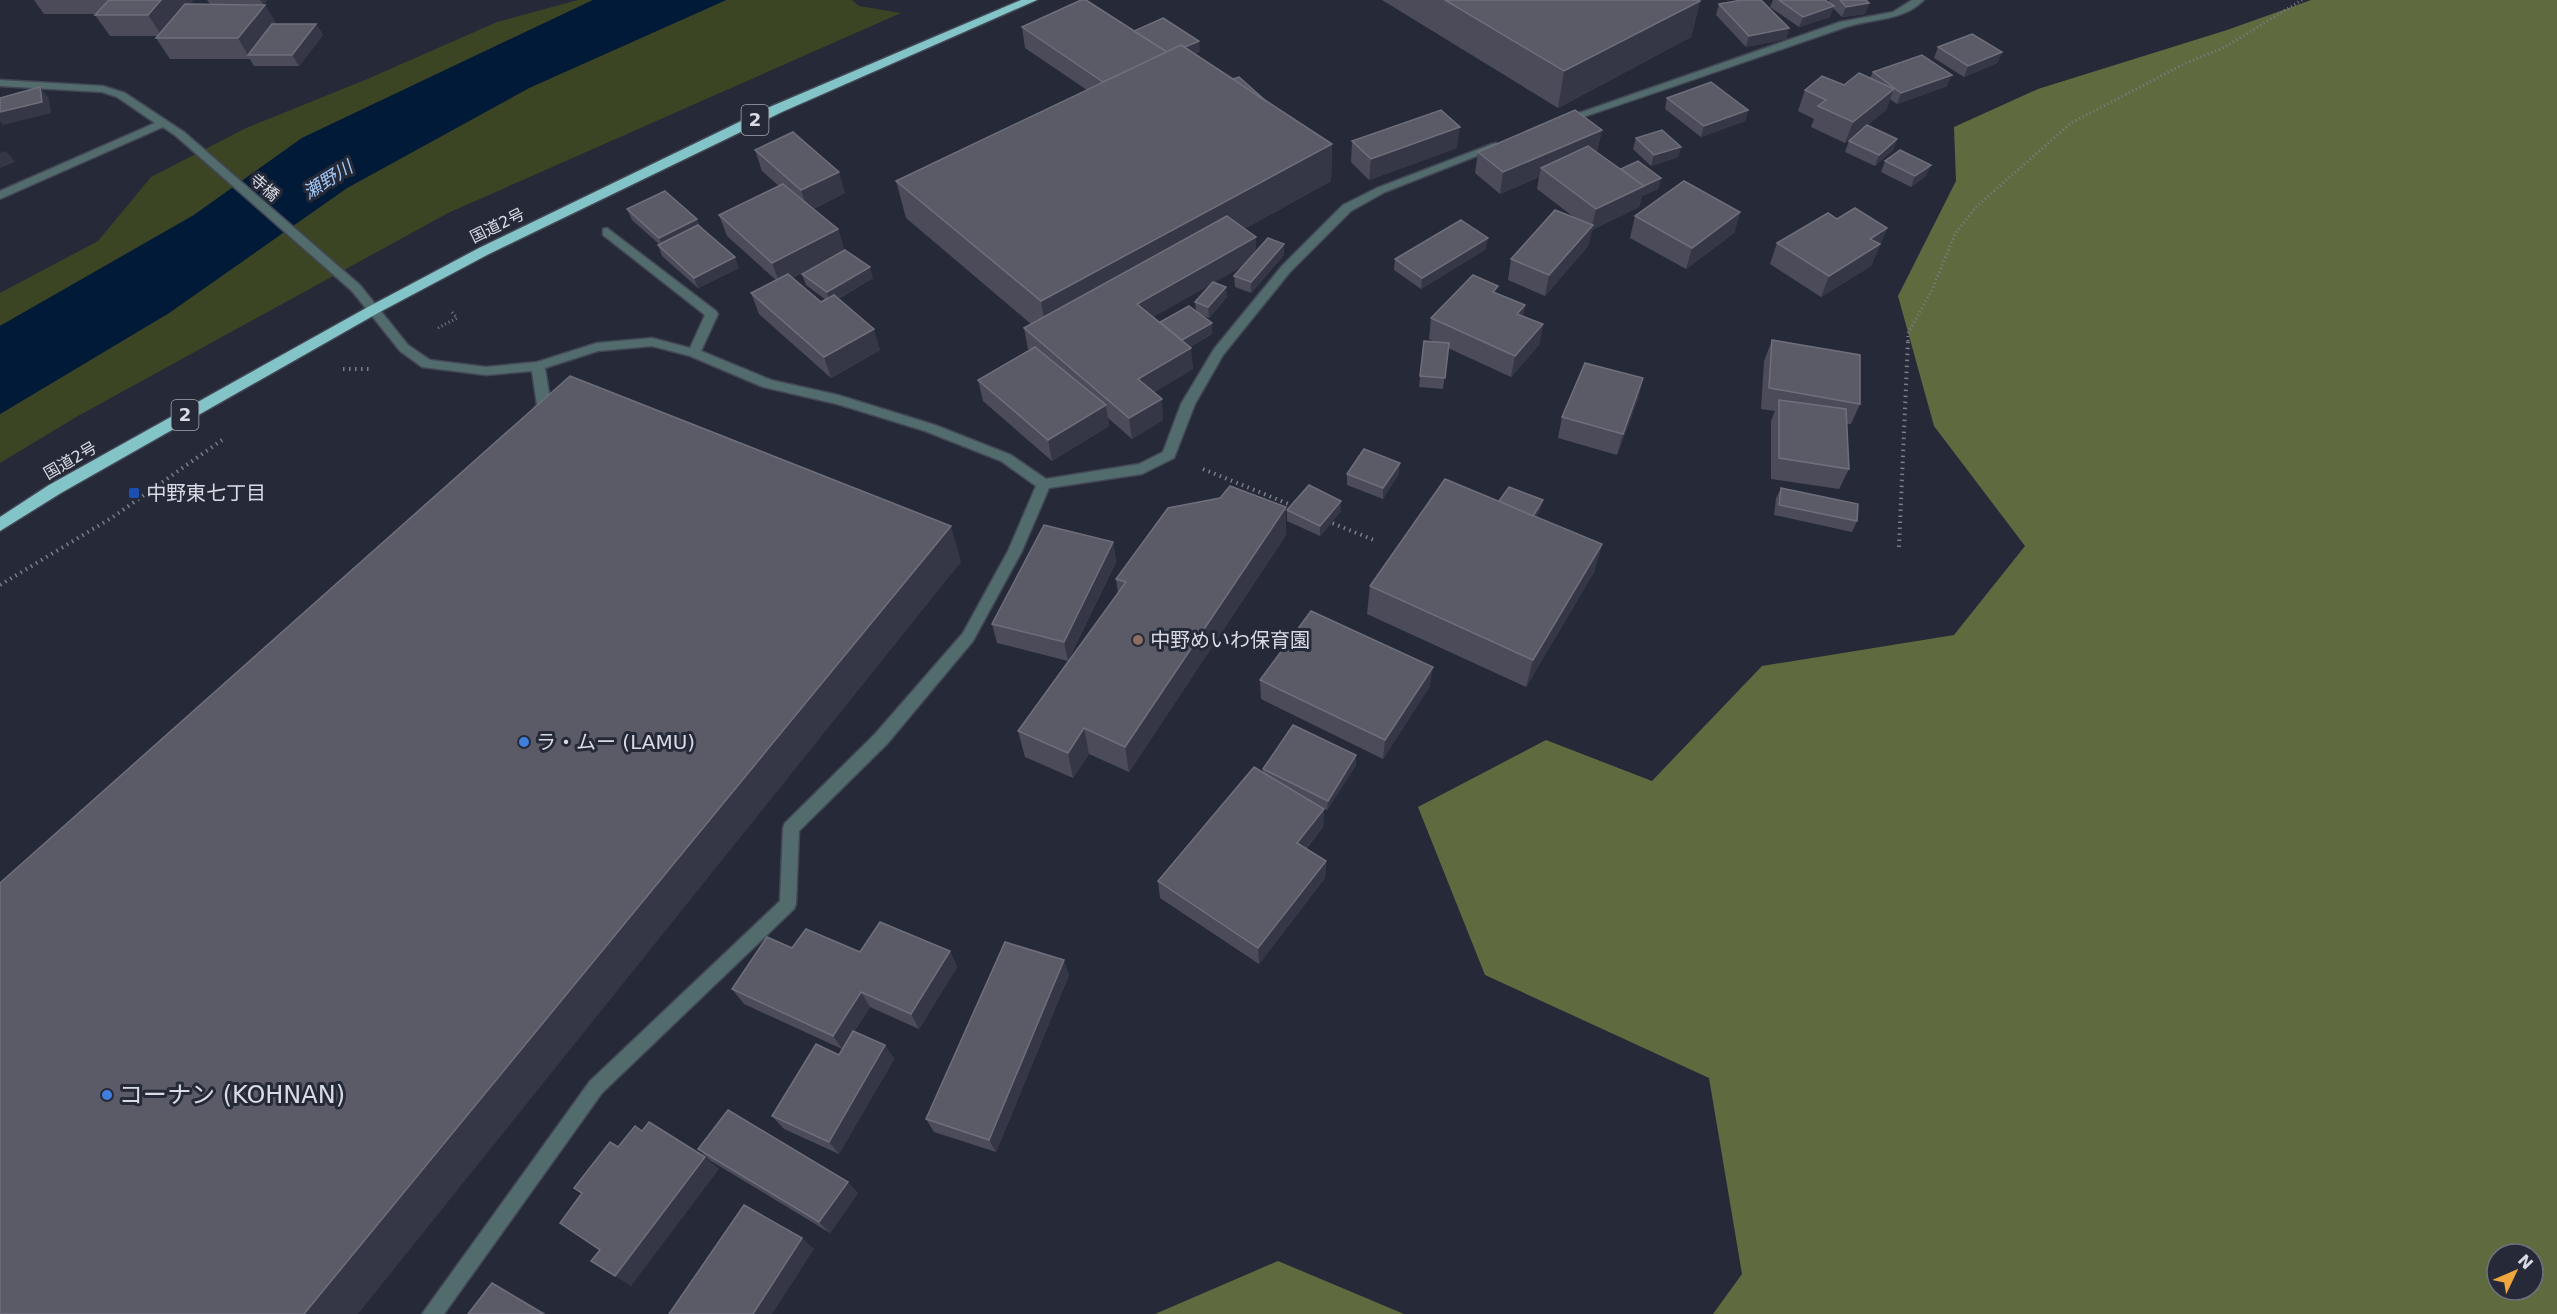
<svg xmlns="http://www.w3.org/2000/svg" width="2557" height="1314" viewBox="0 0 2557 1314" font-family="'DejaVu Sans','Noto Sans JP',sans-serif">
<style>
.green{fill:#3b4423}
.forest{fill:#5f6b3f;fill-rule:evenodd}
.water{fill:#011a38}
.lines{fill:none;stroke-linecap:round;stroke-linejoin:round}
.minor-casing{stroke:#434654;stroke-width:3}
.highway-casing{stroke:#434654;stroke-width:3}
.path-far1{stroke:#7a7e89;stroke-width:3;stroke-dasharray:1 3;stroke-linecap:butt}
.path{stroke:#7a7e89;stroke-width:4;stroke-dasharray:1.5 4.5;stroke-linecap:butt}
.minor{fill:#526b6d;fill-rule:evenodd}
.highway{fill:#83c4c9;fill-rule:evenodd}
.wall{fill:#4c4b5a;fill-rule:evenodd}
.shaded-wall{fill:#363746}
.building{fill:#5b5b68;stroke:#6f6f7c;stroke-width:1.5}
.transit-dot{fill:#1a4fb4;stroke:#262a38;stroke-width:2}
.education-dot{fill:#8d6e63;stroke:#262a38;stroke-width:2}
.shop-dot{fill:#3f7fe0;stroke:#262a38;stroke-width:2}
.labels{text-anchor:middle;stroke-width:6;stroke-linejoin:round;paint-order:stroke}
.far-street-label{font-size:16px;fill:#d9dce5;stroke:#262a38}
.shield{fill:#262a38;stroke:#a3a7b1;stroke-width:1.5}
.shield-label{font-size:18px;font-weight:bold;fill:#d9dce5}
.far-water-label{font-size:18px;font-style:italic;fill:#a4caf8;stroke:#262a38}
.poi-label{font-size:20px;fill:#d9dce5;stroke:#262a38;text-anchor:start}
.near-poi-label{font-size:24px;fill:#d9dce5;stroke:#262a38;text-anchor:start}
</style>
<rect width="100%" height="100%" fill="#262a38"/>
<!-- green -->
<g class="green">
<polygon points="578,0 593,0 302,138 194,215 0,326 0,293 98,241 151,177 246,128 365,80 497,22"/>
<polygon points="726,0 852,0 859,6 901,13 448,213 78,416 0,463 0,414 169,313 347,188 529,88"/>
</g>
<!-- forest -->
<g class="forest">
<path d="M2311 0H2557V1314H1713L1742 1274 1709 1078 1485 975 1418 807 1546 740 1652 781 1762 666 1954 635 2025 546 1934 426 1898 296 1956 181 1954 127 2038 89 2227 30ZM2497 1254H2533V1290H2497Z"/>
<polygon points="1278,1261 1404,1314 1155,1314"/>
</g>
<!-- water -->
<polygon class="water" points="593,0 726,0 529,88 347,188 169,313 0,414 0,326 194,215 302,138"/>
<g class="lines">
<!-- minor casing -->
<g class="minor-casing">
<g id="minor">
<path d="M1912 0H1924C1902 22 1871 18 1843 28 1750 60 1658 92 1565 123H1557L1556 121 1840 22 1893 12Z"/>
<polygon points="0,80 103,86 125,93 184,132 360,285 408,345 430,360 486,367 537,362 597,343 652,338 690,348 705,315 603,235 603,229 607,228 716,311 718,314 701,351 771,380 838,395 935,425 1011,455 1046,479 1139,464 1163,452 1181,404 1214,349 1282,266 1343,205 1377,188 1492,144 1496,143 1502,146 1385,192 1351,211 1290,272 1223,355 1195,404 1174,458 1142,474 1049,488 1022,551 973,641 887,744 799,831 796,904 794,909 602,1093 444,1314 422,1314 590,1081 780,901 783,828 785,823 875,734 963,633 1008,551 1036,486 1001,461 925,431 837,404 763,387 690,356 652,346 598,351 545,368 551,405 541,420 531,420 529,417 537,405 532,371 486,375 422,367 400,351 352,291 176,136 163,127 0,199 0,191 155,123 117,97 102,92 0,86"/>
</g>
</g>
<!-- highway casing -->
<g class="highway-casing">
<polygon id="highway" points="1021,0 1037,0 782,112 489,254 378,313 61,493 0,531 0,517 49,485 368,307 479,248 772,106"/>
</g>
<!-- path-far1 -->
<g class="path-far1">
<polyline points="438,328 457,318 450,310"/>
<polyline points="1908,341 1908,333 1932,290 1955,234 1976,207 2071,123 2184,64 2225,47 2302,0"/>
</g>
<!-- path -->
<g class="path">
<polyline points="343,369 371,369"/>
<polyline points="1203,469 1296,507"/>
<polyline points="1327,521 1374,540"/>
<polyline points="1899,547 1908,340"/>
<polyline points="0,585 113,517 222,440"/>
</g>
<!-- minor -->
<use href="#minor" class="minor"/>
<!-- highway -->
<use href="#highway" class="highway"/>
</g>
<!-- wall -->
<g class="wall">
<polygon points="34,0 193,0 190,4 265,5 276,24 316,24 323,35 299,66 254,66 250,59 170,59 156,38 157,36 110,36 95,15 96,14 44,14"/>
<polygon points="207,0 267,0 263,4 210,4"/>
<polygon points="1382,0 1698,0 1700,1 1691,37 1558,108"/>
<polygon points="1773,0 1825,0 1829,3 1829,0 1866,0 1869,3 1865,14 1842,17 1833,8 1830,17 1799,27 1770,7"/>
<polygon points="1719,4 1789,28 1786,39 1746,47 1716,15"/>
<path d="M1022 27 1134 31 1200 51 1195 54 1332 144 1331 181 1244 229 1256 237V251L1284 255 1251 293 1235 287 1234 276 1243 266 1214 282 1227 297 1209 318 1201 315 1212 334 1190 347 1193 369 1154 392 1163 420 1132 439 1108 418 1109 426 1052 461 983 401 978 380 1030 350 1028 349 1024 328 1031 324 906 218 896 181 1087 90 1025 48ZM1211 284 1195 302 1196 311 1160 322 1153 317Z"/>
<polygon points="1938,47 2002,52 1997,63 1964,77 1934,58"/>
<polygon points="1873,72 1947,86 1897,104 1890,99 1886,110 1845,143 1811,127 1814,119 1798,111 1805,90 1844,85 1870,78"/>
<polygon points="1667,98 1748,110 1745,121 1701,137 1665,109"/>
<polygon points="1602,130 1597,151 1596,152 1621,169 1661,178 1658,189 1642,196 1639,207 1592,230 1588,246 1545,296 1508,280 1511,259 1575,218 1537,189 1539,177 1500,194 1475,173 1478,152"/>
<polygon points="1636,138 1681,147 1678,157 1651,166 1633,149"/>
<polygon points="1897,139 1893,150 1875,166 1845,152 1849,141"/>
<polygon points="1352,141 1457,148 1369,180 1351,162"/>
<path d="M755 150 845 193 813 209 838 229 844 250 873 278 838 299 880 350 831 378 759 314 751 293 776 280 727 236 719 215 779 186 762 171ZM838 253 802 274 806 285 826 300 821 302 792 278Z"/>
<polygon points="1885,161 1926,176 1911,187 1881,172"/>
<polygon points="627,209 701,227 739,268 698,288 662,256 658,245 659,244 632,220"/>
<polygon points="1740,212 1734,233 1686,269 1630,238 1635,216"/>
<polygon points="1837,219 1887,228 1871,266 1821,297 1770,264 1777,243"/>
<polygon points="1486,249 1421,289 1394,270 1395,259"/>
<polygon points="1497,293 1525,305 1523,316 1543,324 1539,345 1511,377 1448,348 1443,389 1419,387 1424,341 1435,342 1429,339 1431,318"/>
<polygon points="1772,340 1860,404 1851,424 1847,424 1849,469 1839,489 1771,479 1771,421 1775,411 1761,409 1764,361"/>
<polygon points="1643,378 1638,399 1617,455 1558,438 1562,417"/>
<polygon points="1399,473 1383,499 1347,485 1347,474"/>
<polygon points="1781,488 1857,521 1852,532 1774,515 1776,498"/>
<polygon points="1499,501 1540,510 1536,517 1602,544 1594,572 1526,687 1367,614 1370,586"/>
<polygon points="1287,510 1341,511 1320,536 1287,521"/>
<polygon points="1286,535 1129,772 1089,754 1073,778 1025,757 1018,731 1118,593 1116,579"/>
<polygon points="1113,542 1116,562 1068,661 997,643 992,624"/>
<polygon points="1260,680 1430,686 1383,759 1261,699"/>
<polygon points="1356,755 1356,765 1327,810 1317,805 1324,809 1323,827 1306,849 1326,861 1325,878 1259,964 1160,898 1158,881 1263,772 1263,769"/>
<polygon points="792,948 860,952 950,951 957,967 919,1029 870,1007 854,1032 885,1045 894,1059 839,1154 784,1129 772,1116 839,1055 842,1049 744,1004 732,989"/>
<polygon points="1069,975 996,1152 934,1132 926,1119"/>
<polygon points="698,1149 858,1193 830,1233 711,1161"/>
</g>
<!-- shaded-wall -->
<g class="shaded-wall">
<polygon points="161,0 193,0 162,36 148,15"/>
<polygon points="260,0 267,0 263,4"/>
<polygon points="1700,1 1691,37 1558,108 1564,71"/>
<polygon points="1869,3 1865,14 1842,17 1846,7"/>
<polygon points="265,5 278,26 248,55 238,38"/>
<polygon points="1834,6 1830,17 1799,27 1803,17"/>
<polygon points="316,24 323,35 299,66 292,55"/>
<polygon points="1789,28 1786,39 1746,47 1749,36"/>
<polygon points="1199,41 1200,51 1170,66 1169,55"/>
<polygon points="2002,52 1997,63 1964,77 1968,66"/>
<polygon points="1952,75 1947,86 1897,104 1901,93"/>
<polygon points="40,87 49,98 51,113 3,125 0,121 0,112"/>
<polygon points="1894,89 1886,110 1845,143 1853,122"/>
<polygon points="1748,110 1745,121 1701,137 1704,126"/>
<polygon points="1460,127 1457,148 1369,180 1371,159"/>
<polygon points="1602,130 1597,151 1547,173 1541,168 1539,177 1500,194 1503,172"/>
<polygon points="1897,139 1893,150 1875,166 1879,155"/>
<polygon points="1332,144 1331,181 1047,338 1041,301"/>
<polygon points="1681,147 1678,157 1651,166 1654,155"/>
<polygon points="6,151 15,162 0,168 0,153"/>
<polygon points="1931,165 1926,176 1911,187 1915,176"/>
<polygon points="839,172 845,193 808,211 801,190"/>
<polygon points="1661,178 1658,189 1642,196 1639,207 1592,230 1588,246 1545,296 1549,275 1592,226 1596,209"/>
<polygon points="1740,212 1734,233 1686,269 1692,248"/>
<polygon points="697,219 702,230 664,249 659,238"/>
<polygon points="1887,228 1871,266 1821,297 1829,276 1870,239"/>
<polygon points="838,229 844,250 780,284 772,263"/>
<polygon points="1256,237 1256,259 1139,325 1137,304"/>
<polygon points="1488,238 1486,249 1421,289 1422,278"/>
<polygon points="1284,244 1284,255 1251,293 1251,282"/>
<polygon points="735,257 739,268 698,288 694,278"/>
<polygon points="870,267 873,278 830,303 827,292"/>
<polygon points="1226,287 1227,297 1209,318 1208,307"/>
<polygon points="1525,305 1522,326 1517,314"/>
<polygon points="1212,323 1212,334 1181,352 1180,341"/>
<polygon points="1543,324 1539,345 1511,377 1515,356"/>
<polygon points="874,329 880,350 831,378 824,357"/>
<polygon points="1191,348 1193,369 1140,400 1138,379"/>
<polygon points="1643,378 1638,399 1617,455 1623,434"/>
<polygon points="1162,399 1163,420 1132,439 1129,418"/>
<polygon points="1106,405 1109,426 1052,461 1048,440"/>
<polygon points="1400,463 1399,473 1383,499 1383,488"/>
<polygon points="1543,500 1540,510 1525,535 1527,525"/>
<polygon points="1341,501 1341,511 1320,536 1320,526"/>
<polygon points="1286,507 1286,535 1129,772 1125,747"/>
<polygon points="951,526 961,562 358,1314 304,1314"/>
<polygon points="1113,542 1116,562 1068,661 1064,642"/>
<polygon points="1602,544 1594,572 1526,687 1533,660"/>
<polygon points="1433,667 1430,686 1383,759 1385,740"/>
<polygon points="1084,728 1089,754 1073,778 1068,753"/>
<polygon points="1356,755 1356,765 1327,810 1328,801"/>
<polygon points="1324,809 1323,827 1296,860 1297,843"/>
<polygon points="1326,861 1325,878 1259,964 1258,948"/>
<polygon points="950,951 957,967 919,1029 911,1014"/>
<polygon points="1064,960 1069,975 996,1152 989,1140"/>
<polygon points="861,992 870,1007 843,1050 833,1036"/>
<polygon points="885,1045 894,1059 839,1154 829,1142"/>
<polygon points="705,1157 719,1169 631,1286 615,1276"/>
<polygon points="848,1182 858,1193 830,1233 819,1222"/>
<polygon points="802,1238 814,1249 772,1314 753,1314"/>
<polygon points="492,1283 511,1293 547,1314 544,1314"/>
</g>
<!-- building -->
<g class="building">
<polygon points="109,0 161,0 148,15 95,15"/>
<polygon points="1081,0 1086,0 1167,52 1103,82 1022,27"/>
<polygon points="1445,0 1698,0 1700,1 1564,71"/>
<polygon points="1742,0 1761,0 1789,28 1749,36 1719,4"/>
<polygon points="1779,0 1825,0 1834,6 1803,17"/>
<polygon points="1840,0 1866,0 1869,3 1846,7"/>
<polygon points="185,4 265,5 238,38 156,38"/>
<polygon points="1163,18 1199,41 1185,47 1181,45 1167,52 1134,31"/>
<polygon points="272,24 316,24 292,55 248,55"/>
<polygon points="1972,34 2002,52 1968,66 1938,47"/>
<polygon points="1181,45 1332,144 1041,301 896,181"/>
<polygon points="1922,55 1952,75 1901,93 1873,72"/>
<polygon points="1859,73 1894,89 1853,122 1818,106 1826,100 1805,90 1822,76 1844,85"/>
<polygon points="1239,77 1267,102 1233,79"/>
<polygon points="1711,82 1748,110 1704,126 1667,98"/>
<polygon points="40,87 42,102 0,112 0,98"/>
<polygon points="1441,110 1460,127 1371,159 1352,141"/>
<polygon points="1575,110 1602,130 1503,172 1478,152"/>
<polygon points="1867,125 1897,139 1879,155 1849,141"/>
<polygon points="1662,130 1681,147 1654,155 1636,138"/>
<polygon points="793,132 839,172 801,190 755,150"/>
<polygon points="1588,146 1644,186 1596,209 1541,168"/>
<polygon points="1900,150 1931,165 1915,176 1885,161"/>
<polygon points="1638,161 1661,178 1644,186 1621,169"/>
<polygon points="1684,181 1740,212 1692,248 1635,216"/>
<polygon points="783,184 838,229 772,263 719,215"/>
<polygon points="665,191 697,219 659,238 627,209"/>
<polygon points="1855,208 1887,228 1870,239 1880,244 1829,276 1777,243 1828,213 1837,219"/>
<polygon points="1555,210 1593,225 1549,275 1511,259"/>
<polygon points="1227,216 1256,237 1137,304 1191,348 1138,379 1162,399 1129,418 1024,328"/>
<polygon points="1461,220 1488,238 1422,278 1395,259"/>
<polygon points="698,225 735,257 694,278 658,245"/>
<polygon points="1268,238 1284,244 1251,282 1234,276"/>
<polygon points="845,250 870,267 827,292 802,274"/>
<polygon points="788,274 821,302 834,295 874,329 824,357 751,293"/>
<polygon points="1473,275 1498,286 1493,292 1525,305 1517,314 1543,324 1515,356 1431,318"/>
<polygon points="1213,282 1226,287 1208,307 1195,302"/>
<polygon points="1189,306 1212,323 1182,340 1160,322"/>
<polygon points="1772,340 1860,355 1860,404 1769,388"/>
<polygon points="1424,341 1449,343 1445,378 1420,376"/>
<polygon points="1035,347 1106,405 1048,440 978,380"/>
<polygon points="1585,363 1643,378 1623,434 1562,417"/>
<polygon points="570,376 951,526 304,1314 0,1314 0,883"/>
<polygon points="1779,400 1846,409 1849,469 1779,458"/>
<polygon points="1364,449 1400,463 1383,488 1347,474"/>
<polygon points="1445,479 1602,544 1533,660 1370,586"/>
<polygon points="1309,485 1341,501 1320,526 1287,510"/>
<polygon points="1230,486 1286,507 1125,747 1084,728 1068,753 1018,731 1126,582 1116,579 1168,508 1220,498"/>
<polygon points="1509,487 1543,500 1533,516 1499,501"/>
<polygon points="1781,488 1858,504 1857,521 1779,505"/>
<polygon points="1044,525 1113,542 1064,642 992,624"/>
<polygon points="1311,611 1433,667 1385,740 1260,680"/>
<polygon points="1293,725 1356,755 1328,801 1263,769"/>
<polygon points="1254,767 1324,809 1297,843 1326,861 1258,948 1158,881"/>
<polygon points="880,922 950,951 911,1014 861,992 833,1036 732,989 767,937 792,948 806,929 860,952"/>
<polygon points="1005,942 1064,960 989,1140 926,1119"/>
<polygon points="853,1031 885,1045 829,1142 772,1116 816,1044 839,1055"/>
<polygon points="728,1110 848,1182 819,1222 698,1149"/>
<polygon points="649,1122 705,1157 615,1276 591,1261 600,1250 560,1223 582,1193 574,1188 610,1142 618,1147 635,1126 642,1131"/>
<polygon points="744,1205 802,1238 753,1314 669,1314"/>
<polygon points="492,1283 544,1314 468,1314"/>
</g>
<!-- markers -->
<rect class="transit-dot" x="128" y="487" width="12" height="12" rx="3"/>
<circle class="education-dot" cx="1138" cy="640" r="6"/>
<g class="shop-dot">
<circle cx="524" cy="742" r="6"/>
<circle cx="107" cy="1095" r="6"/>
</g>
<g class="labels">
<!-- far-street labels -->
<g class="far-street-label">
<text transform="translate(265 187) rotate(41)" y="6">寺橋</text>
<text transform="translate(497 225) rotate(-26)" y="6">国道2号</text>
<text transform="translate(70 460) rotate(-30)" y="6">国道2号</text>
</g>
<!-- shield labels -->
<g class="shield">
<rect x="741.5" y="105" width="27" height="30" rx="4.5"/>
<rect x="171.5" y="400" width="27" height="30" rx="4.5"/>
</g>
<g class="shield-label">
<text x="755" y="126">2</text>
<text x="185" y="421">2</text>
</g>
<!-- far-water labels -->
<g class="far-water-label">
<text transform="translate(328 180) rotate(-32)" y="6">瀬野川</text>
</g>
<!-- poi labels -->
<g class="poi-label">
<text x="146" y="500">中野東七丁目</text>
<text x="1150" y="647">中野めいわ保育園</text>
<text x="536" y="749">ラ・ムー (LAMU)</text>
</g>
<!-- near-poi labels -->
<g class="near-poi-label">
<text x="119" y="1103">コーナン (KOHNAN)</text>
</g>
</g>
<!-- north arrow -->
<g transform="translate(2515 1272) rotate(46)"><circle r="28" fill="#262a38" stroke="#6e717d" stroke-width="1.5"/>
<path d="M0-4.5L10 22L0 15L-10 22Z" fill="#efa73d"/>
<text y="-9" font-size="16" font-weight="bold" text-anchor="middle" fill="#d9dce5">N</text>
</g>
</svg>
